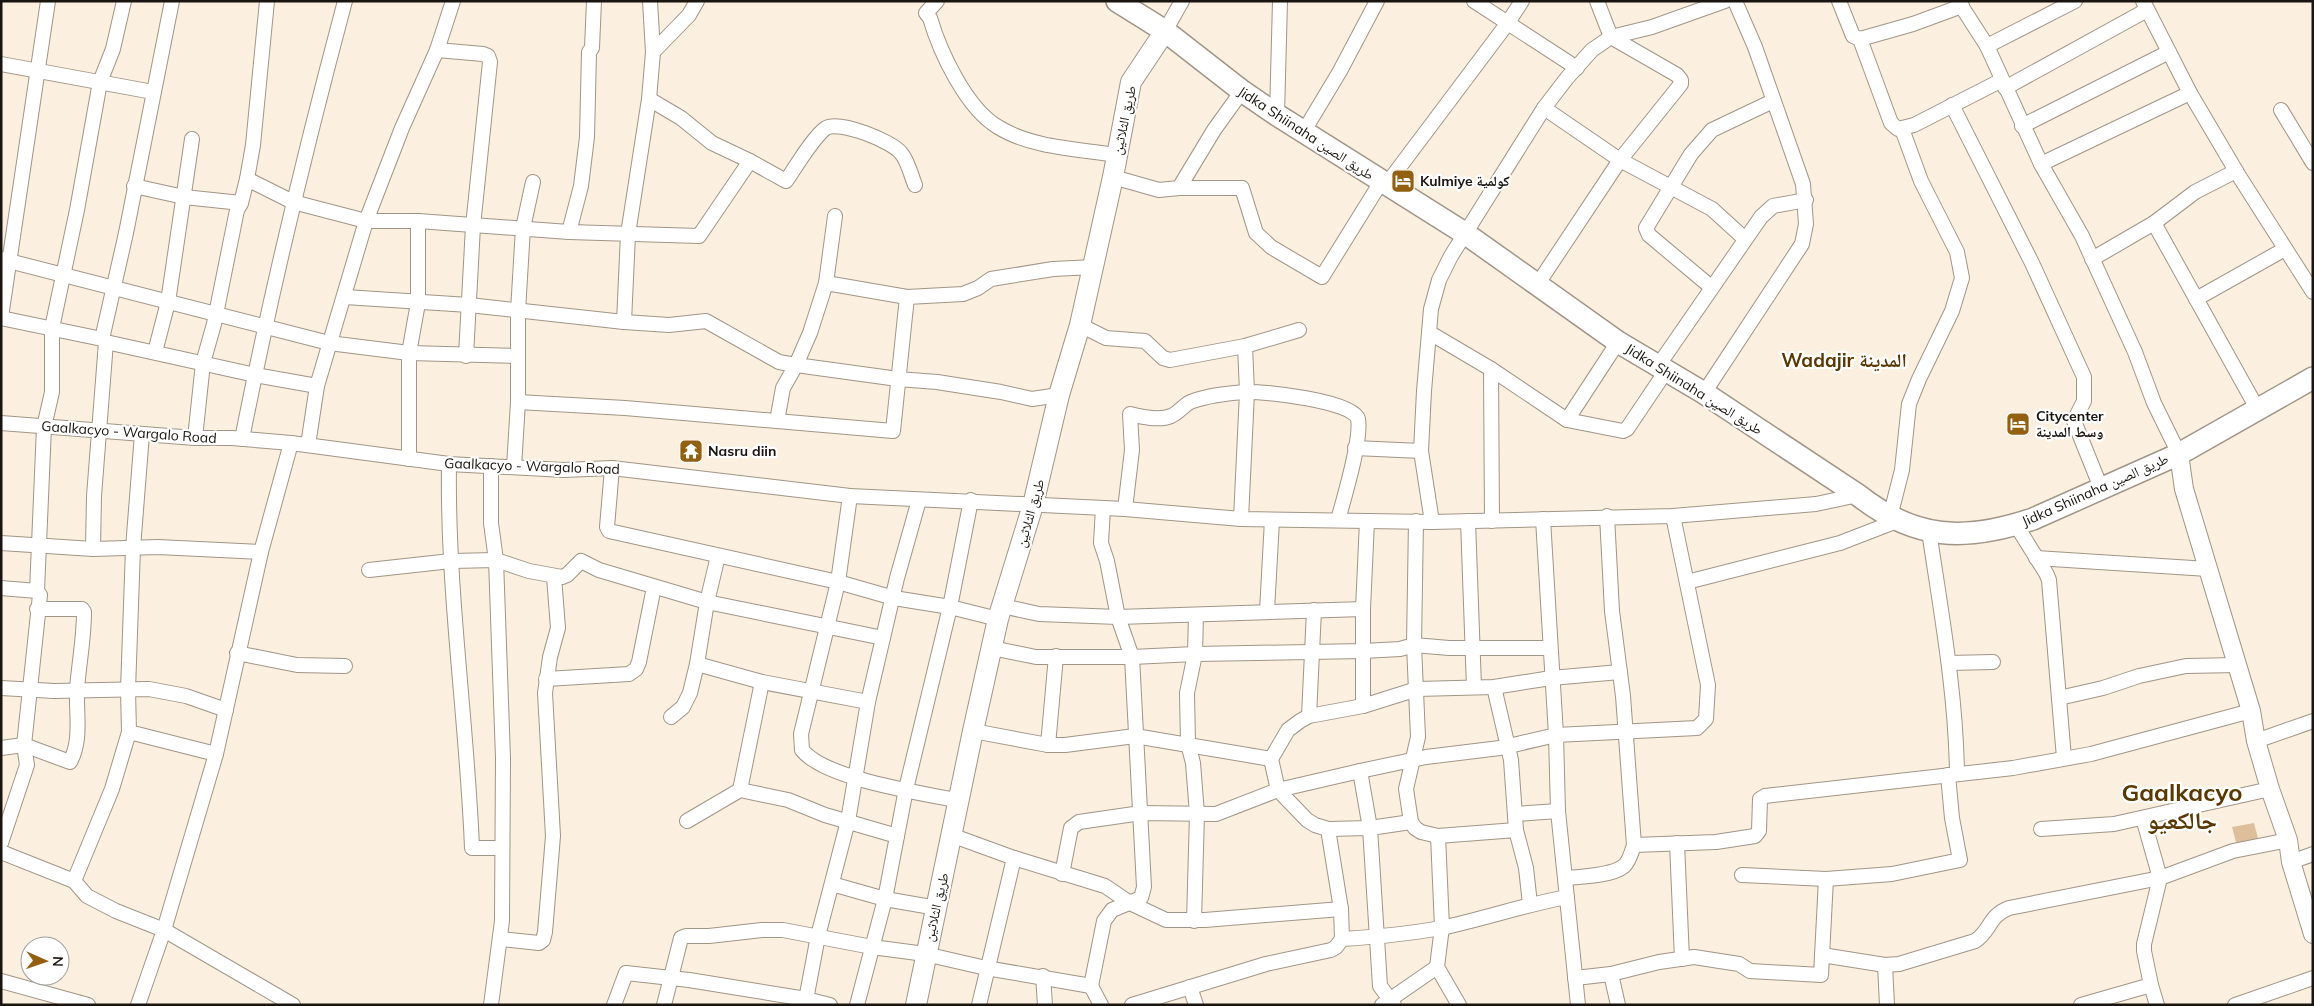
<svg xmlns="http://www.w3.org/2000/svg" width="2314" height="1006" viewBox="0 0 2314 1006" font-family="Mulish,'Noto Naskh Arabic',sans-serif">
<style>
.green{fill:#ddbf9c}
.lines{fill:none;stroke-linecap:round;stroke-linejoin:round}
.minor-casing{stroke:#a19587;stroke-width:16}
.tertiary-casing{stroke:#a19587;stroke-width:20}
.secondary-casing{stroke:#a19587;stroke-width:22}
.primary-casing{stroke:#a19587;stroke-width:24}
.minor{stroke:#fff;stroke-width:14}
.tertiary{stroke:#fff;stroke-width:18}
.secondary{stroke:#fff;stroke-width:20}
.primary{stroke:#fff;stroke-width:21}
.labels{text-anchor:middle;stroke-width:4.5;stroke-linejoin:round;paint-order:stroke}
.street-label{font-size:14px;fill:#19140f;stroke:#fff}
.poi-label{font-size:14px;font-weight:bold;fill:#19140f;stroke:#fff;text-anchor:start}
.district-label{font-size:19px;font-weight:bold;fill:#5a3800;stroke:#fff}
.town-label{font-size:24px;font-weight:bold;fill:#5a3800;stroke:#fff}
</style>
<rect width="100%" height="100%" fill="#fbefdf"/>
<!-- green -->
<polygon class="green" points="2254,823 2259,842 2237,846 2232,827"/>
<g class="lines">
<!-- minor casing -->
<g class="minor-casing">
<g id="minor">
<path d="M267 1 253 145 247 179 293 202 366 221H418L569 232 699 236 750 161 786 181C795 168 814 136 826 128 839 120 892 141 901 153 908 161 911 175 915 185"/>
<path d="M937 1 926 13 930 18C940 52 966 108 998 127 1032 148 1078 149 1117 155"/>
<polyline points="1474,1 1577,68"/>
<polyline points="1839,1 1853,36 1860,39 1891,123 1898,129 1914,125 2002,80"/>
<polyline points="1958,1 1987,46 2041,164 2082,236 2135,352 2154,403 2179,454"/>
<polyline points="2143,1 2190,93 2239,176 2313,292"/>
<polyline points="1165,31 1182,1"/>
<polyline points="1860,39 1913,24 1962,6"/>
<polyline points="1987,46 2075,1"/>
<polyline points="437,50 483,54 488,56 490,62 473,226 466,356"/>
<polyline points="653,52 689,15 697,1"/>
<polyline points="1,64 153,92"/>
<polyline points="2005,88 2147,10"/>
<polyline points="649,99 681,118 712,143 750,161"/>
<polyline points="1952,105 2032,263 2084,377 2084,401 2074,421 2101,488"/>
<polyline points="1544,108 1620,160 1712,209 1745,239"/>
<polyline points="2281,110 2313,163"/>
<polyline points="1277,115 1280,1"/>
<polyline points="2022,126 2169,52"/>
<polyline points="1304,131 1340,71 1377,1"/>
<polyline points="2041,164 2190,93"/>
<polyline points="1113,177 1159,190 1179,188 1214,130 1242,91"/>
<polyline points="1386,185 1507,24 1522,1"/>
<polyline points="134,186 184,197 241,203 247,179"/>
<polyline points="1179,188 1242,188 1256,233 1271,247 1322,277 1381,182"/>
<polyline points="835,216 826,283 810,333 796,365 898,379 937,382 1001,392 1032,399 1059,395"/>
<polyline points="2154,223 2258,410"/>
<polyline points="569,232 581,186 587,137 589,52 592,48 594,1"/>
<polyline points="1,259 329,343 409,353 518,356"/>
<polyline points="2092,259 2154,223 2195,192 2236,171"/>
<polyline points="826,283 907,297 963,294 978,288 991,279 1053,269 1094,267"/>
<polyline points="1537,285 1620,160 1681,84 1681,80 1677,75 1611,37 1597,1"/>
<polyline points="1711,287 1649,235 1646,228 1691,154 1712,130 1773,101"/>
<polyline points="345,297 469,305 624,322 669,325 706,321 779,362 796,365 783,388 777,421"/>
<polyline points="2196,299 2285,249"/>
<polyline points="1,317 48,1"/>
<polyline points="1,318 102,339"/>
<polyline points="624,322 628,234 649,99 653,52 650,1"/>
<polyline points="1080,325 1106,338 1145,341 1163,358 1170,360 1245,346 1299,330"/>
<polyline points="1430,333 1491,369 1567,420 1618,342"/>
<polyline points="106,342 255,375 317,386"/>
<polyline points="155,352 168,302 192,139"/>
<polyline points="1658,366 1761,217 1773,206 1806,200"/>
<polyline points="1491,369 1492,521"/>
<polyline points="1704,393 1802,244 1806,224 1803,184 1755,47 1735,1"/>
<polyline points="518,402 625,408 893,431 907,297"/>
<polyline points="1567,420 1623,431 1627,429 1666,371"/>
<polyline points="1,423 195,438 232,438 291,443 449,464 564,470 612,468 850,496 1125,509 1241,519 1432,522 1673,516 1816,504 1858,495"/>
<polyline points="195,438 203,363 214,324 237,210 241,203"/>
<path d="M242 439C271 292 306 147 345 1"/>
<polyline points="308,445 317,386 366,221 402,128 437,50 453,1"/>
<polyline points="1355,448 1421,451"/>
<polyline points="409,459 409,353 418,303 418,221"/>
<path d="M449 464C447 592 467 720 472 848H501"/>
<polyline points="491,466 491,523 496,560 503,758 502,921 491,1005"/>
<polyline points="514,467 518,402 518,311 523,228 533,182"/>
<polyline points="612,468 607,527 609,531 838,582 894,598 950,607 998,619"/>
<path d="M850 496 838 582 801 734 802 750C825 779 922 793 960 801"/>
<path d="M1125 509 1132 450 1130 414C1142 417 1159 421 1171 416 1179 413 1185 403 1193 401 1207 396 1231 393 1246 392 1263 391 1354 401 1358 419 1362 439 1344 498 1338 520"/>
<polyline points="1890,517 1902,470 1909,404 1919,379 1952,311 1962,278 1957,252 1921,181 1902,129"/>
<polyline points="1241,519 1247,392 1245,346"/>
<polyline points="1543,519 1556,735 1558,811 1578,1005"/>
<polyline points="1416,521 1414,645 1418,737 1406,789 1411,822 1415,828 1421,832 1438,836 1516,830 1526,868 1530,904"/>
<polyline points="1468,521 1474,687"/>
<polyline points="1432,522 1421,451 1424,391 1431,309 1439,280 1451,256 1544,108 1567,78 1592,50 1611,37 1652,27 1725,1"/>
<polyline points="2016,525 2046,573 2049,580 2064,758"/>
<path d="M1929 531C1941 612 1956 693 1957 774"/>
<polyline points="1,543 93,549 158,547 261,552"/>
<polyline points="93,549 94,496 106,342 102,339 126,233 172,1"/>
<polyline points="2036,558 2208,569"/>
<polyline points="369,570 451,561 496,560 529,571 562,577 567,575 581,561 599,570 707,602 883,638"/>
<polyline points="1687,582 1840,543 1897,521"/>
<polyline points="1,588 37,591"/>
<polyline points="1002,606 1039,614 1118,617 1363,609"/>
<polyline points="1267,611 1272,520"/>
<polyline points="992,648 1036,657 1132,657 1195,654 1363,651 1400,649 1414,645 1449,648 1550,648"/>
<polyline points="237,653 297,665 345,666"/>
<polyline points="1949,663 1993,662"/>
<polyline points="697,664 762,682 868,702"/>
<polyline points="546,679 629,674 636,669 639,662 654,587"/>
<polyline points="1494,687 1511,760 1516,830"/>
<polyline points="1,688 54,691 149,689 186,696 226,710"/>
<polyline points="2059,698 2103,688 2139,676 2186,666 2237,665"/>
<polyline points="1363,706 1363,609 1367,521"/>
<polyline points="1309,716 1314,610"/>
<polyline points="671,717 683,707 690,693 697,664 707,602 718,556"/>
<polyline points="973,731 1048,745 1065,745 1135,736 1271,759 1288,730 1300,721 1309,716 1363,706 1417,689 1494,687 1551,678 1620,672"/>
<polyline points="129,732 216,754"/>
<polyline points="2256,741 2313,721"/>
<polyline points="1048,745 1056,656"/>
<path d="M1 748 24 745 70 762C82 740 76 714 77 689 79 663 84 638 84 612L82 609H37"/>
<polyline points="1271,759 1278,790 1307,820 1315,825 1328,829 1370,828 1411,822"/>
<polyline points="1360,771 1370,828 1380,986 1394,1005"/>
<polyline points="740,790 762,682"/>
<polyline points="1515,814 1558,811"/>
<polyline points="687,821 740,790 788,800 825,815 897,836"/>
<polyline points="1328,829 1341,909 1342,939"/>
<polyline points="2041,829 2114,824 2270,789"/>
<polyline points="951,835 1014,858 1105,886 1130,903 1166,920 1205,920 1341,909"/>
<polyline points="1438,836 1442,927 1437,967 1459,1005"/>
<polyline points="1,843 27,765 24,745 40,595 37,591 44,427 52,392 52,328 77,210 100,82 113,49 124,1"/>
<polyline points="1677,843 1682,959"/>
<polyline points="1634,845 1716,842 1755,836 1759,831 1760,799 1765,796 2013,768 2091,754 2251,711"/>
<polyline points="1,852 74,881 87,896 116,911 164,930 293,1005"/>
<polyline points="2291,862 2313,854"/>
<polyline points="1062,874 1071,828 1079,822 1141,813 1216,814 1278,790 1360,771 1426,757 1500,748 1556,735 1697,728 1706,719 1708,685 1673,516"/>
<polyline points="1742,875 1826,879 1892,874 1960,860 1952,818 1948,775"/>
<path d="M1565 878C1580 877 1612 876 1624 866 1629 862 1632 851 1634 845L1623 696 1612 611 1607 516"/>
<polyline points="74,881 112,789 129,732 128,690 133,548 142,434"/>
<polyline points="832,884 885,899 937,908"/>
<polyline points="1194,921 1197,814 1193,763 1188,744 1187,693 1195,654 1196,615"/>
<polyline points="500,939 539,943 543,940 545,932 553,836 545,693 550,657 558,628 554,577"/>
<path d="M1822 955 1885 965 1899 964 1975 941C1991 931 1988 916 2009 908L2160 878 2233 851 2288 840"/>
<polyline points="1885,965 1887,1005"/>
<polyline points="1611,974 1618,1005"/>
<polyline points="1043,976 1045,1005"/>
<polyline points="1575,978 1611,974 1659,962 1694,957 1739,964 1750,971 1821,975 1826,879"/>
<polyline points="1,981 88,1005"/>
<polyline points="2151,985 2157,1005"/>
<polyline points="1091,986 1101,1005"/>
<polyline points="1190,987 1196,1005"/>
<polyline points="138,1005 164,930 216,754 261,552 291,443"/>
<polyline points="614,1005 626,973 689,980 806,999 830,1005"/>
<polyline points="664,1005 681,938 686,936 709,936 762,930 783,930 872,947 925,954 986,968 1091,986 1104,921 1112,910 1141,898 1144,887 1132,657 1118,617 1107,561 1101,543 1103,508"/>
<polyline points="805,1005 818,936 848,821 868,702 897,578 919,500"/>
<polyline points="857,1005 885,899 906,789 950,607 971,500"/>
<polyline points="979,1005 1014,858"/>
<path d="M1132 1005 1266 964 1331 950 1336 947 1342 939C1375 937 1408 934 1441 928 1483 919 1524 905 1567 897"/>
<polyline points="1382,1005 1437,967"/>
<polyline points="2081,1005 2151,985 2144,951 2144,944 2160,878 2143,818"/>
<polyline points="2235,1005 2313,978"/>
</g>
</g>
<!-- tertiary casing -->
<g class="tertiary-casing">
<polyline id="tertiary" points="2179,454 2184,489 2251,711 2256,741 2270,789 2288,840 2291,862 2313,934"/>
</g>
<!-- secondary casing -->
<g class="secondary-casing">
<polyline id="secondary" points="916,1005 973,731 998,619 1033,505 1059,395 1080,325 1113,177 1131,82 1165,31"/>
</g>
<!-- primary casing -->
<g class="primary-casing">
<path id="primary" d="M1117 1 1165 31 1242 91 1277 115 1466 234 1618 342 1704 393 1858 495C1915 540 1965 542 2033 519L2179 454 2313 378"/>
</g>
<!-- minor -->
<use href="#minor" class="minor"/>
<!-- tertiary -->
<use href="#tertiary" class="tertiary"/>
<!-- secondary -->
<use href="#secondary" class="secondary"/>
<!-- primary -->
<use href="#primary" class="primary"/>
</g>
<!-- icons -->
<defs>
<g id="hotel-square" transform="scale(1.25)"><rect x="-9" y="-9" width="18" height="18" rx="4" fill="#926010" stroke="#fff"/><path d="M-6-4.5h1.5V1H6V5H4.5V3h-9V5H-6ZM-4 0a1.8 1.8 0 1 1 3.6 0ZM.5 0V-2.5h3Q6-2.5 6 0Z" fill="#fff"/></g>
<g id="temple-square" transform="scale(1.25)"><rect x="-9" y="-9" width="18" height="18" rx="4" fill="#926010" stroke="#fff"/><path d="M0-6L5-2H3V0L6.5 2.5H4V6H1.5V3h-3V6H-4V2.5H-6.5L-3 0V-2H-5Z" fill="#fff"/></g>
</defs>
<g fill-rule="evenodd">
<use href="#hotel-square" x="1403" y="181"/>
<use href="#hotel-square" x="2018" y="424"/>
<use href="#temple-square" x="691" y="451"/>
</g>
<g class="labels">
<!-- street labels -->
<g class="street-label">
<text transform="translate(1124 120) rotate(-78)" y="5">طريق الثلاثين</text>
<text transform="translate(1306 133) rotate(33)" y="5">Jidka Shiinaha طريق الصين</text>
<text transform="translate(1694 389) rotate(32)" y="5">Jidka Shiinaha طريق الصين</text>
<text transform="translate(129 432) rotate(4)" y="5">Gaalkacyo - Wargalo Road</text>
<text transform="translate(532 466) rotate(2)" y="5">Gaalkacyo - Wargalo Road</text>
<text transform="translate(2095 490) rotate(-24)" y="5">Jidka Shiinaha طريق الصين</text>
<text transform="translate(1030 513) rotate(-74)" y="5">طريق الثلاثين</text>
<text transform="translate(936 907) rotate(-77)" y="5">طريق الثلاثين</text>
</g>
<!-- poi labels -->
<g class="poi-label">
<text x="1420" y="186">Kulmiye كولمية</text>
<text x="2036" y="421">Citycenter<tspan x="2036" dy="16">وسط المدينة</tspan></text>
<text x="708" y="456">Nasru diin</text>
</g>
<!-- district labels -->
<g class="district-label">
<text x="1844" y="367">Wadajir المدينة</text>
</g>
<!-- town labels -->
<g class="town-label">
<text x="2182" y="801">Gaalkacyo<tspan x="2182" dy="28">جالكعيو</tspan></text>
</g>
</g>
<!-- border -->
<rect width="2314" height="1006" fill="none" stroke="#19140f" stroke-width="5"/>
<!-- north arrow -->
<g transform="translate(45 961) rotate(92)"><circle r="24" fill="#ffffff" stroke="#a3a19f"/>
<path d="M0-4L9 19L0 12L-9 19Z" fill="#926010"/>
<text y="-8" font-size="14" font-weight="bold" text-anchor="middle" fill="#19140f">N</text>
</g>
</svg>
